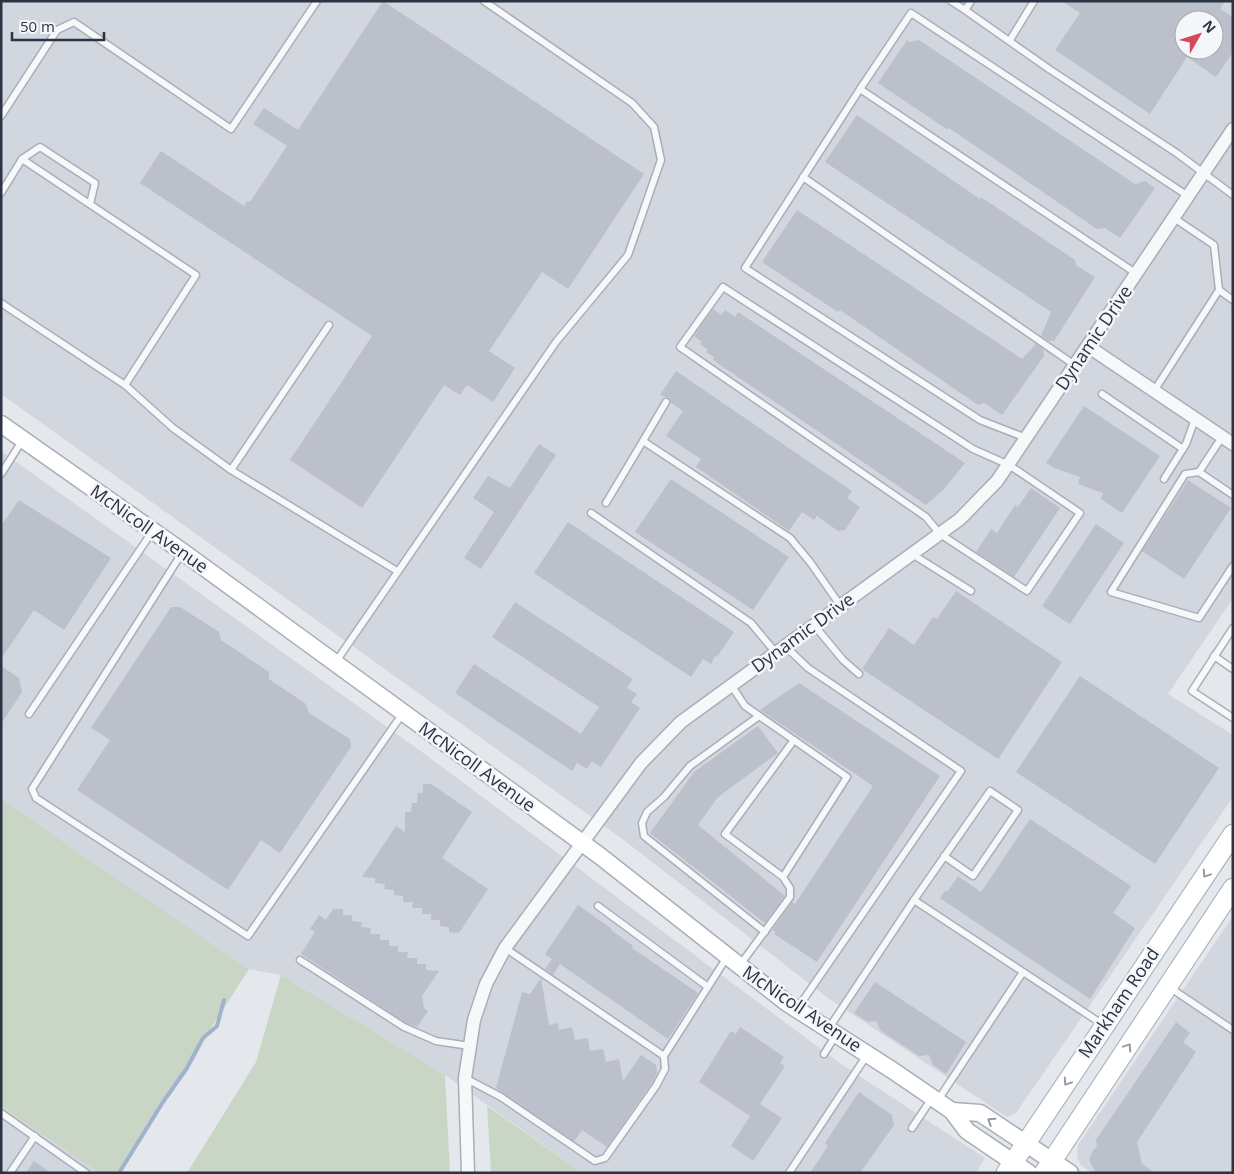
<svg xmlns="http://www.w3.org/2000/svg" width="1234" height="1174" viewBox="0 0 1234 1174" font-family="'Open Sans',sans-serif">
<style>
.built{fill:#d2d6de;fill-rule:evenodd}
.green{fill:#c9d6c5}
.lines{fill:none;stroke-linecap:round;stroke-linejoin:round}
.stream{stroke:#9fb4cc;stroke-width:4}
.building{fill:#bbc0ca;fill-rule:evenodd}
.service-casing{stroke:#a9aeb7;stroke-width:9}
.minor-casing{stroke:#a9aeb7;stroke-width:15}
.secondary-casing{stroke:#a9aeb7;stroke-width:19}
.primary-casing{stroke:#a3abb8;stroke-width:21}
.service{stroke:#f7f8fa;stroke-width:6}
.minor{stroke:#f7f8fa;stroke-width:12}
.secondary{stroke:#fff;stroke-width:16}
.primary{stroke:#fff;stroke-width:19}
.oneway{stroke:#959aa2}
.labels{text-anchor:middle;stroke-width:5;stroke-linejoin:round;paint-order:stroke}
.street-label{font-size:18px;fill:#2b3445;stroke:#f4f6f9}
</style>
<rect width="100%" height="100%" fill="#e4e7ec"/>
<!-- built -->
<g class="built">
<path d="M1 1H1233V598L1168 694 1233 735V797L1016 1113 1007 1117 828 998 629 844 1 394ZM1184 20H1214V50H1184Z"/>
<polygon points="1,451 426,755 841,1064 985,1158 976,1173 583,1173 445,1075 281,975 249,969 1,799"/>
<polygon points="1233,916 1233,1173 1092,1173 1081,1165 1077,1157 1078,1145"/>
<polygon points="1,1106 99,1171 98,1173 1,1173"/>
</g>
<!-- green -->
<g class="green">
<polygon points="1,799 249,969 118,1173 100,1173 1,1106"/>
<polygon points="281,975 445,1075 450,1173 187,1173 256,1062"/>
<polygon points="487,1106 583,1173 491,1173"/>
</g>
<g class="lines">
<!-- stream -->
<polyline class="stream" points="119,1173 163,1102 187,1068 203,1038 217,1026 224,1000"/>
</g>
<!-- building -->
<g class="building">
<polygon points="383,1 644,174 568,289 542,272 489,351 515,368 493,402 467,385 460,395 444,385 362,508 290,460 372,336 140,183 161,151 244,206 248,201 250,202 287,146 253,124 264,108 298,130"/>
<path d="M1062 1H1225L1220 9 1233 17V52L1216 77 1187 57 1150 114 1055 50 1080 13ZM1184 20H1214V50H1184Z"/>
<polygon points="907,40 910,42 919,40 1135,184 1145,181 1155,188 1120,238 1105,228 1097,229 949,128 948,130 878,83"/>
<polygon points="857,115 980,199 981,197 1075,260 1076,265 1095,277 1054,341 1049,341 1041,336 1051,312 825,162"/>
<polygon points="797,210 1022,359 1036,344 1043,349 1044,356 1002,415 984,403 978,405 840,310 838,312 762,262"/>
<polygon points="713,309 722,315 725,310 735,317 738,312 965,463 944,489 926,505 713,360 714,357 706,352 708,350 700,344 702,342 694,336"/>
<polygon points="676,371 852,491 847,498 860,507 845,530 838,531 817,516 814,520 802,512 789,531 696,467 701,459 666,436 683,411 671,403 669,398 660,395"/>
<polygon points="1084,406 1160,456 1122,513 1101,499 1103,493 1078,484 1080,477 1054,468 1046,463"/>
<polygon points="539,444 556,455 481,569 464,558 494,512 473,498 488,476 510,488"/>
<polygon points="671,479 789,557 753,610 635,532"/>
<polygon points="1188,480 1231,508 1184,579 1142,551"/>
<polygon points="1031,488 1060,508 1014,577 976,552 991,529 997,533 1015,505 1018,507"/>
<polygon points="19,500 111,558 64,630 34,610 1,659 1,526"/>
<polygon points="568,522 734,632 717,657 715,656 711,664 703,659 691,677 534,573"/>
<polygon points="1096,524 1124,543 1070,624 1042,606"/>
<polygon points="956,591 1062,662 998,759 862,669 889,628 914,645 933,617 937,619"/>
<polygon points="515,602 633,679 627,688 637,694 631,702 640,708 601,767 592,761 587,769 577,763 572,771 455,693 474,664 581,734 599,707 492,637"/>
<polygon points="171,607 180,607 219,632 221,640 269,672 269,679 306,704 309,713 350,739 351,747 280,853 261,840 228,890 77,790 110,740 91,728"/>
<polygon points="1,666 19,678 22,692 1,724"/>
<polygon points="1080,676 1219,768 1155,864 1016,772"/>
<polygon points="799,683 940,776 817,962 774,934 776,932 772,930 792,902 795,904 873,786 760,710"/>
<polygon points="758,726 778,753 718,797 698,825 785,896 765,923 650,833 694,772"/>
<polygon points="423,784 431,784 472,812 442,858 488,889 459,933 449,932 449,927 440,926 440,920 431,920 431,914 422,914 422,908 412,908 413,902 403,902 403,896 394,895 394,890 384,889 385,884 375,883 375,878 362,877 396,826 405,832 405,812 411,812 412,803 417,803 418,793 423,793"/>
<polygon points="1030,819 1131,886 1113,913 1135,928 1090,999 940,898 945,891 948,891 958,876 981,892"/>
<polygon points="578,905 612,929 611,930 633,946 632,948 698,993 668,1039 560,964 553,975 545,969 552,959 545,954"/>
<polygon points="333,909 343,909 343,915 352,915 352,921 362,922 361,927 371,928 370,934 380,934 380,940 389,940 389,946 398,946 398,952 408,952 407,958 417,958 417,964 426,964 426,970 439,971 422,996 424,1008 428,1011 417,1027 406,1023 301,954 315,932 310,929 319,915 326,920"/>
<polygon points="541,978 549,1025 558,1023 559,1030 572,1027 575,1040 588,1038 590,1051 603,1049 606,1062 619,1059 623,1081 641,1055 656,1065 657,1073 652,1083 607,1147 582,1130 574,1141 496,1088 522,992 530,994"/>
<polygon points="875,982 966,1042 946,1074 933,1065 929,1055 919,1056 881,1031 876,1021 868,1022 854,1013"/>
<polygon points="1176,1022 1190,1033 1183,1042 1196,1052 1137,1142 1142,1164 1155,1173 1096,1173 1089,1160 1092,1152 1097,1146 1096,1140"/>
<polygon points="740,1027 784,1057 780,1063 785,1066 760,1104 782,1118 753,1161 731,1146 750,1116 699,1082 731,1031 736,1034"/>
<polygon points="859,1092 892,1115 894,1125 860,1173 810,1173 828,1146 825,1143"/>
<polygon points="34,1161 51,1173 26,1173"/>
</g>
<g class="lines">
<!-- service casing -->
<g class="service-casing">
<g id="service">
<polyline points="951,1 965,10"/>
<polyline points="971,1 965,10 1049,69 1178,154 1233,195"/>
<polyline points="1010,40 1034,1"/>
<polyline points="860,89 911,13 1188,196"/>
<polyline points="1,116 57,30 74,22 231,129 317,1"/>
<polyline points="22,159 40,147 95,183 90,204"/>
<polyline points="803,177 1076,366"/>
<polyline points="1,193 22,159 196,275 125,385"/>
<polygon points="723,287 973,449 1009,465 1080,513 1027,591 940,534 926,517 680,347"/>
<polyline points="1219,290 1233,300"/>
<polyline points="1,303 125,385 173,428 231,470 397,571"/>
<polyline points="1154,391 1219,290 1214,245 1174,218"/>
<polyline points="1102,394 1183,449"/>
<polyline points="1222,437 1199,472 1233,495"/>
<polyline points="1026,438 980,420 745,268 860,89 1137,274"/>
<polyline points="643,441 666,402"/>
<polyline points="231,470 329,325"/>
<polyline points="1199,472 1185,474 1111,592 1199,618 1233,566"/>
<polyline points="1,474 22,441"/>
<polyline points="1164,479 1186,444 1195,419"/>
<polyline points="606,503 643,441 790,538 810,562 840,605"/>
<polyline points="591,513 751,623 776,653"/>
<polyline points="182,553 32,789 36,798 248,936 403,713"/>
<polyline points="912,554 971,591"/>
<polyline points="814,625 843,660 859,674"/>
<polyline points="1233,628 1192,691 1233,718"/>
<polyline points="785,646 808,668 961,771 797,1009"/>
<polyline points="1214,656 1233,669"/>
<polyline points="335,663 556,342 628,255 661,160 654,127 632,103 484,1"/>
<polyline points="731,685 745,706 847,777 783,877 790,888 790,897 740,965"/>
<polyline points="29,714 152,532"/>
<polyline points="759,716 690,766 664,797 647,812 642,823 644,836 765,932"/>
<polyline points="783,877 725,834 794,740"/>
<polyline points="914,900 990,791 1018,810 973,876 944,856"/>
<polyline points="598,906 708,987"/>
<polyline points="300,960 404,1027 436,1041 470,1046"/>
<polyline points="1169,987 1233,1030"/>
<polyline points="829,1028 914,900 1102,1024"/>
<polyline points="824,1054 836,1035"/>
<polyline points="664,1056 727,957"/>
<polyline points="465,1078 501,1097 595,1161 605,1158 656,1086 665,1069 664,1056 505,948"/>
<polyline points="938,1100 1023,972"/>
<polyline points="1,1113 86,1173"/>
<polyline points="912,1128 932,1098"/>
<polyline points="10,1173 35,1136"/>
<polyline points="789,1173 867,1055"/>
</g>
</g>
<!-- minor casing -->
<g class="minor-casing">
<g id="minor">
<polyline points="1089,347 1233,444"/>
<polyline points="468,1173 465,1078 474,1020 486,984 505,948 641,763 681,722 960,519 997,481 1233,129"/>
</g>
</g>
<!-- secondary casing -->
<g class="secondary-casing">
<g id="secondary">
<polyline points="1,424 183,552 600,856 787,1003 892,1070 952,1111 967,1131 1029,1173"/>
<polyline points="952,1111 980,1113 1070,1173"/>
</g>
</g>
<!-- primary casing -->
<g class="primary-casing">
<g id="primary">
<polyline points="1006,1173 1233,834"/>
<polyline points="1044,1173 1233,888"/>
</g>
</g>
<!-- service -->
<use href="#service" class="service"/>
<!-- minor -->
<use href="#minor" class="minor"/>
<!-- secondary -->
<use href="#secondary" class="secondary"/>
<!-- primary -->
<use href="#primary" class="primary"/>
</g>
<!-- one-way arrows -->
<defs><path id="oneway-chevron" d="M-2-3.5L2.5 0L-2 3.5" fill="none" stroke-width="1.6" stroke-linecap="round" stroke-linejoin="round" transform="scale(1.25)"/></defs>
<g class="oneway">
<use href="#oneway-chevron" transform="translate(1206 874) rotate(124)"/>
<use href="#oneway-chevron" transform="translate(1128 1047) rotate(-56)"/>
<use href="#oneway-chevron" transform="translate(1067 1082) rotate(124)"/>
<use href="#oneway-chevron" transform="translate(991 1121) rotate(-147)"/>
</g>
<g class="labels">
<!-- street labels -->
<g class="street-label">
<text transform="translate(1094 338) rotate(-56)" y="6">Dynamic Drive</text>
<text transform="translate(149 529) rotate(35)" y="6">McNicoll Avenue</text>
<text transform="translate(803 633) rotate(-36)" y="6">Dynamic Drive</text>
<text transform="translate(477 767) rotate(36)" y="6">McNicoll Avenue</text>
<text transform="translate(1119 1003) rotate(-56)" y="6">Markham Road</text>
<text transform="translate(802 1009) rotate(34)" y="6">McNicoll Avenue</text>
</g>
</g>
<!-- border -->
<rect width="1234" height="1174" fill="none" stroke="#2b3445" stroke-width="5"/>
<!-- north arrow -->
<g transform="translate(1199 35) rotate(51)"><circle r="24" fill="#f4f6f9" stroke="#a4a8b1"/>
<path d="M0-4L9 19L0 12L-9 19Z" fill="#d1495b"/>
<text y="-8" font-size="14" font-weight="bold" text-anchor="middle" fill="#2b3445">N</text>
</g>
<!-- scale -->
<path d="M12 32v8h92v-8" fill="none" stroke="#2b3445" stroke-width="2.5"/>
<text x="20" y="32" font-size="15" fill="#2b3445" stroke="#f4f6f9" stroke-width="4" paint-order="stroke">50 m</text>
</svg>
